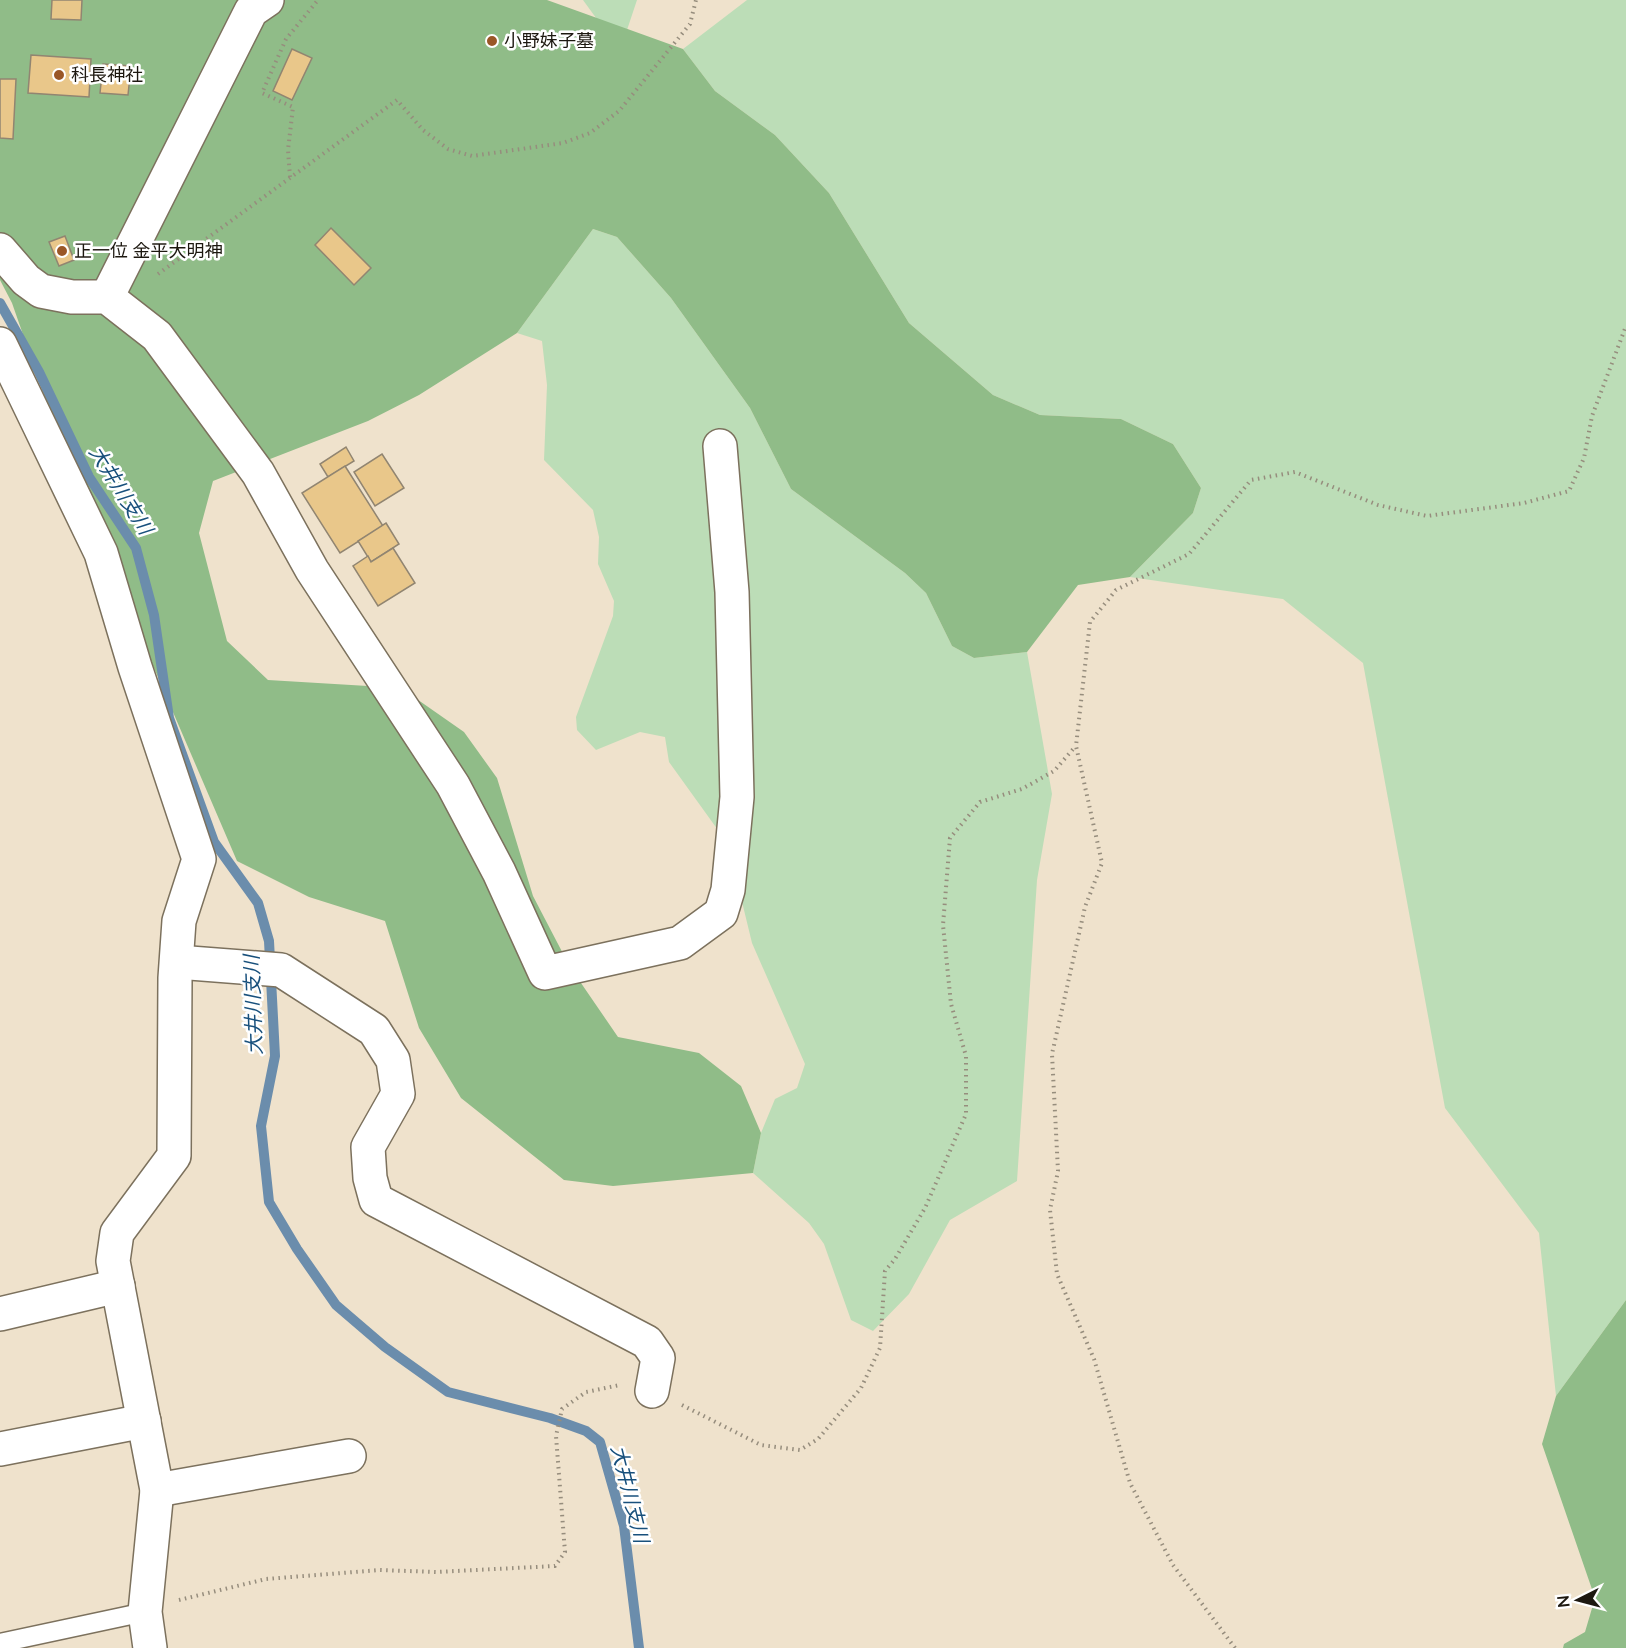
<svg xmlns="http://www.w3.org/2000/svg" width="1626" height="1648" viewBox="0 0 1626 1648" font-family="Lato,'Noto Sans JP',sans-serif">
<style>
.green{fill:#bcddb7}
.forest{fill:#90bc88}
.lines{fill:none;stroke-linecap:round;stroke-linejoin:round}
.stream{stroke:#6b8dac;stroke-width:10}
.building{fill:#e9c78a;stroke:#918571;stroke-width:1.5}
.lane-casing{stroke:#7c715d;stroke-width:21}
.street-casing{stroke:#7c715d;stroke-width:36}
.path{stroke:#968d7d;stroke-width:4;stroke-dasharray:1.5 4.5;stroke-linecap:butt}
.lane{stroke:#fff;stroke-width:18}
.street{stroke:#fff;stroke-width:33}
.poi-dot{fill:#9a5727;stroke:#fff;stroke-width:2}
.labels{text-anchor:middle;stroke-width:5;stroke-linejoin:round;paint-order:stroke}
.poi-label{font-size:18px;fill:#1d1810;stroke:#fff;text-anchor:start}
.water-label{font-size:20px;font-style:italic;fill:#18507c;stroke:#fff}
</style>
<rect width="100%" height="100%" fill="#efe2cc"/>
<!-- green -->
<g class="green">
<polygon points="583,0 637,0 620,51"/>
<polygon points="747,0 1626,0 1626,1300 1556,1396 1539,1233 1445,1108 1363,663 1283,599 1130,577 1193,513 1201,488 1173,444 1121,419 1040,415 993,395 909,323 829,193 775,135 715,91 683,49"/>
<polygon points="593,229 617,237 671,298 750,408 791,489 905,573 926,593 952,646 974,658 1027,652 1052,794 1037,880 1017,1181 950,1220 909,1294 873,1331 851,1320 824,1244 809,1223 753,1173 761,1133 775,1099 797,1088 805,1064 752,943 728,844 669,762 665,737 640,732 596,750 577,730 576,717 613,616 614,601 598,564 599,537 593,510 544,460 547,385 542,341 517,333"/>
</g>
<!-- forest -->
<g class="forest">
<polygon points="0,0 547,0 683,49 715,91 775,135 829,193 909,323 993,395 1040,415 1121,419 1173,444 1201,488 1193,513 1130,577 1078,585 1027,652 974,658 952,646 926,593 905,573 791,489 750,408 671,298 617,237 593,229 517,333 419,395 368,421 213,481 199,533 227,641 268,680 401,688 464,732 497,778 533,896 570,967 618,1037 699,1053 741,1086 761,1133 753,1173 613,1186 564,1180 461,1098 419,1028 385,921 309,897 237,861 133,619 83,473 48,406 12,303 0,280"/>
<polygon points="1626,1300 1626,1648 1563,1648 1564,1644 1585,1632 1595,1598 1542,1444 1556,1396"/>
</g>
<g class="lines">
<!-- stream -->
<polyline class="stream" points="0,303 39,372 89,477 136,548 154,615 169,718 214,842 258,903 269,941 275,1056 261,1126 269,1202 297,1249 336,1305 385,1347 448,1392 550,1418 586,1431 600,1442 624,1526 639,1648"/>
</g>
<!-- building -->
<g class="building">
<polygon points="52,0 82,0 81,20 51,19"/>
<polygon points="292,49 312,58 292,100 273,91"/>
<polygon points="31,55 91,59 89,97 28,93"/>
<polygon points="103,64 131,66 128,95 100,93"/>
<polygon points="0,79 16,79 13,139 0,138"/>
<polygon points="331,228 371,268 354,285 315,245"/>
<polygon points="65,236 74,260 59,266 49,242"/>
<polygon points="346,447 354,461 328,477 320,464"/>
<polygon points="382,454 404,488 375,506 354,472"/>
<polygon points="345,466 383,526 340,553 302,493"/>
<polygon points="386,523 399,544 371,562 358,541"/>
<polygon points="393,548 415,583 378,606 353,566 368,556 371,562"/>
</g>
<g class="lines">
<!-- lane casing -->
<g class="lane-casing">
<polyline id="lane" points="0,1643 145,1612"/>
</g>
<!-- street casing -->
<g class="street-casing">
<g id="street">
<polyline points="0,250 26,280 41,291 72,297 107,297 157,336 258,473 312,570 453,785 499,872 545,973 680,943 721,913 728,890 737,797 732,592 720,446"/>
<polyline points="107,297 251,11 267,0"/>
<polyline points="0,344 101,553 135,667 199,859 179,921 175,978 174,1156 117,1233 113,1261 157,1490 145,1612 150,1648"/>
<polyline points="177,962 281,970 374,1030 393,1060 398,1094 368,1147 370,1178 376,1200 647,1342 658,1358 652,1391"/>
<polyline points="0,1314 118,1286"/>
<polyline points="0,1449 144,1421"/>
<polyline points="157,1490 349,1456"/>
</g>
</g>
<!-- path -->
<g class="path">
<polyline points="290,177 288,150 293,107 262,93 286,39 318,0"/>
<polyline points="158,274 397,100 423,130 448,149 472,156 563,143 590,133 619,111 690,24 696,0"/>
<polyline points="682,1405 761,1445 800,1450 818,1439 861,1388 880,1348 885,1271 895,1259 925,1208 966,1114 966,1056 951,1004 943,925 950,838 980,802 1022,789 1054,771 1075,747"/>
<polyline points="179,1600 266,1579 380,1570 436,1572 555,1566 565,1552 556,1436 562,1409 586,1392 620,1385"/>
<polyline points="1235,1648 1173,1565 1130,1483 1094,1359 1057,1274 1050,1210 1058,1171 1052,1054 1085,907 1102,863 1076,746 1090,622 1116,590 1189,554 1251,480 1295,472 1378,505 1427,516 1524,503 1569,491 1584,458 1592,416 1626,326"/>
</g>
<!-- lane -->
<use href="#lane" class="lane"/>
<!-- street -->
<use href="#street" class="street"/>
</g>
<!-- markers -->
<g class="poi-dot">
<circle cx="492" cy="41" r="6"/>
<circle cx="59" cy="75" r="6"/>
<circle cx="62" cy="251" r="6"/>
</g>
<g class="labels">
<!-- poi labels -->
<g class="poi-label">
<text x="504" y="47">小野妹子墓</text>
<text x="71" y="81">科長神社</text>
<text x="74" y="257">正一位 金平大明神</text>
</g>
<!-- water labels -->
<g class="water-label">
<text transform="translate(121 490) rotate(58)" y="7">大井川支川</text>
<text transform="translate(253 1005) rotate(-92)" y="7">大井川支川</text>
<text transform="translate(630 1494) rotate(76)" y="7">大井川支川</text>
</g>
</g>
<!-- north arrow -->
<g transform="translate(1578 1600) rotate(264)" stroke="#ffffff" stroke-width="4.5" paint-order="stroke">
<path d="M0-4.5L10 22L0 15L-10 22Z" fill="#1d1810"/>
<text y="-9" font-size="16" font-weight="bold" text-anchor="middle" fill="#1d1810">N</text>
</g>
</svg>
